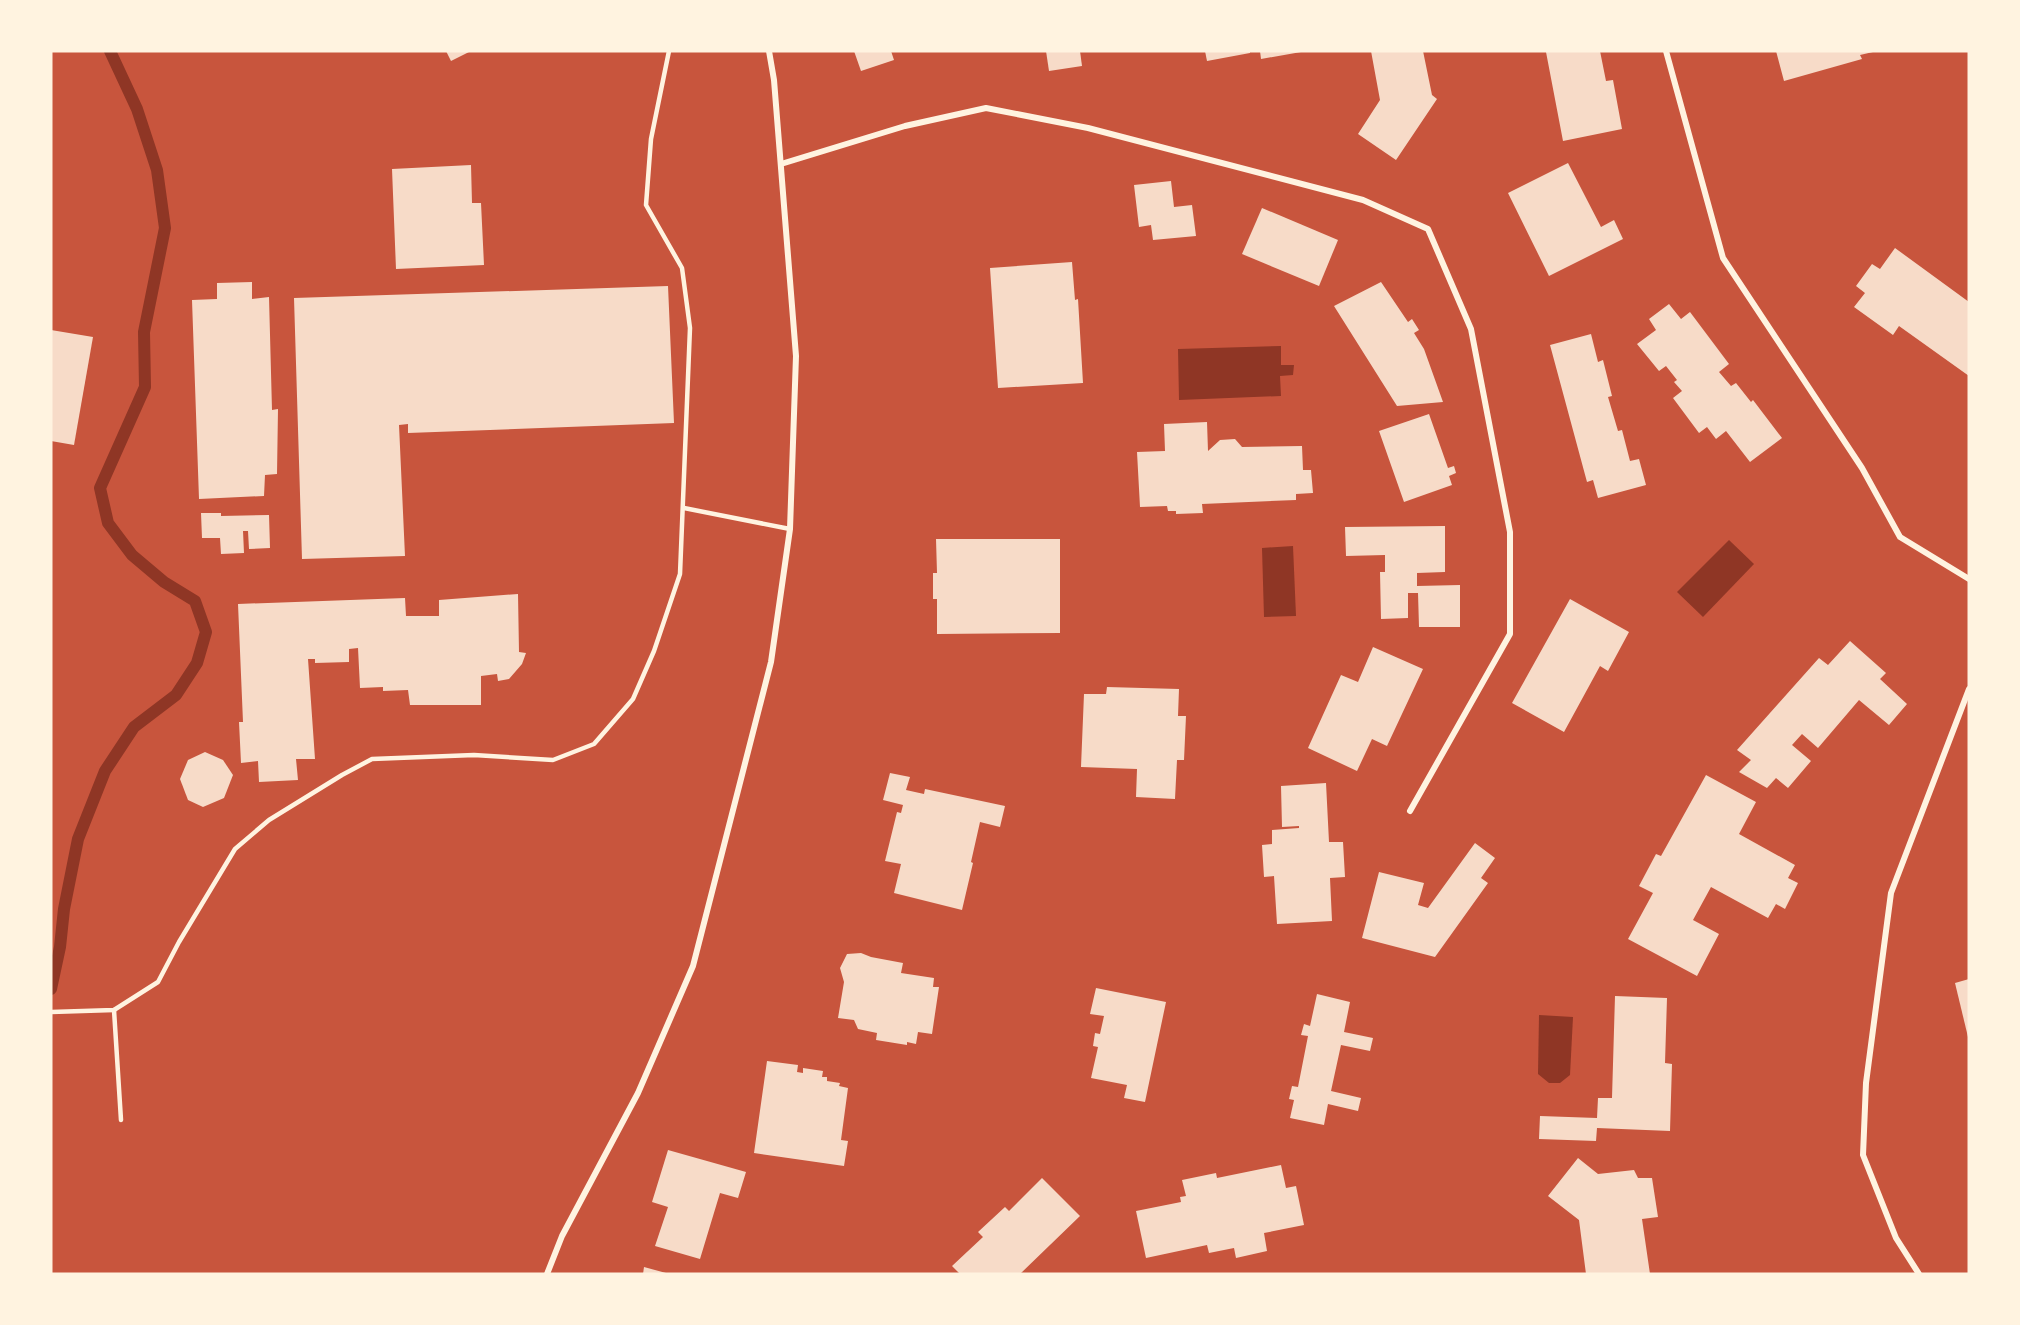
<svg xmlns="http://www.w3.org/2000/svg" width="2020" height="1325" viewBox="0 0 2020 1325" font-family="'Noto Sans',sans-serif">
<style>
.water{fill:#8f3625}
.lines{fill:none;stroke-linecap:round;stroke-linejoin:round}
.stream{stroke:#8f3625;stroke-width:12}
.building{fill:#f7dbc8}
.service{stroke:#fff3e0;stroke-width:4.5}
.minor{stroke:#fff3e0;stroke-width:6}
</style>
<rect width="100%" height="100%" fill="#c8553d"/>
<!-- water -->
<g class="water">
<polygon points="1281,346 1281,365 1294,365 1293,375 1280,376 1281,396 1179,400 1178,349"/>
<polygon points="1729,540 1754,564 1703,617 1677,592"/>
<polygon points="1293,546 1296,616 1264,617 1262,548"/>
<polygon points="1539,1015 1573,1017 1570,1075 1560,1083 1549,1083 1538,1074"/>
</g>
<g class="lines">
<!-- stream -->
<polyline class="stream" points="51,989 60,947 64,909 78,839 105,771 134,727 176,695 197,663 206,632 195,601 164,582 132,555 108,523 100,488 145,387 144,332 165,228 157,170 137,109 110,51"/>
</g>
<!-- building -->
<g class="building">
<polygon points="446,51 471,51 451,61"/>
<polygon points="854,51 891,51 894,60 861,71"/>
<polygon points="1046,51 1080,51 1082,66 1049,71"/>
<polygon points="1205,51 1250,51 1250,53 1207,61"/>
<polygon points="1260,51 1301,51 1301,52 1261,59"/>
<polygon points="1371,51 1423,51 1432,95 1437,99 1396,160 1358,134 1380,100"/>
<polygon points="1552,51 1600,51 1606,81 1613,80 1622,129 1563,141 1546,52"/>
<polygon points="1776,51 1873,51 1873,52 1860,55 1862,59 1784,81"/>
<polygon points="1568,163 1601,227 1614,220 1623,239 1549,276 1508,193"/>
<polygon points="471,165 472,203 481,203 484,265 396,269 392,169"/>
<polygon points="1171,181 1174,207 1192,205 1196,236 1153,240 1151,225 1139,227 1134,185"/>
<polygon points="1262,208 1338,240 1319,286 1242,254"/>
<polygon points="1895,248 1969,302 1969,376 1899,326 1893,335 1854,307 1865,293 1856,286 1872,264 1880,269"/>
<polygon points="1072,262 1075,300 1078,299 1083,383 998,388 990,268"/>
<polygon points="252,282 252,299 269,297 272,410 278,409 277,474 265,475 264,496 199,499 192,300 217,299 217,283"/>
<polygon points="1381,282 1408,322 1412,319 1419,330 1414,333 1424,349 1443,402 1397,406 1334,306"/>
<polygon points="668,286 674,423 408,433 408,424 399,425 405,556 302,559 294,298"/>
<polygon points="1669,304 1681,319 1690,312 1729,364 1719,372 1731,386 1736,383 1751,402 1753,400 1782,438 1750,462 1726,431 1716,439 1707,427 1699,433 1673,398 1682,391 1674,382 1677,380 1666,366 1659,371 1637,344 1656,330 1649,319"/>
<polygon points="51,330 93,337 74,445 51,441"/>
<polygon points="1591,334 1598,362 1603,360 1612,396 1608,397 1618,431 1622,430 1630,461 1639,459 1646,485 1598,498 1593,480 1587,482 1550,345"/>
<polygon points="1429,414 1448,468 1454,466 1456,473 1449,476 1452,485 1404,502 1379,431"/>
<polygon points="1207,422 1208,451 1220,440 1235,439 1242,447 1302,446 1303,470 1311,470 1313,493 1296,494 1296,500 1202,504 1203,513 1176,514 1176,511 1168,511 1167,506 1140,507 1137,452 1165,451 1164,424"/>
<polygon points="201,513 221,513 221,516 269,515 270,548 249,549 248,531 243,531 244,553 221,554 220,538 202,538"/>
<polygon points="1445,526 1445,572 1417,573 1417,586 1460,585 1460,627 1419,627 1418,593 1408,593 1408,618 1381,619 1380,572 1385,572 1385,555 1346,556 1345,527"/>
<polygon points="936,539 1060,539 1060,633 937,634 937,599 933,599 933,573 937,573"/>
<polygon points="518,594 519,652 526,653 522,664 509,679 498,681 497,674 481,676 481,705 410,705 408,690 383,691 383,687 360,688 358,648 349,649 349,662 315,663 315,659 308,659 315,759 296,759 298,780 259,782 258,761 241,763 239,722 243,722 238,604 405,598 406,616 439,616 439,600"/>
<polygon points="1570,599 1629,632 1608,671 1600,666 1564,732 1512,703"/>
<polygon points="1850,641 1886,673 1880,679 1907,704 1889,725 1859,700 1818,748 1802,734 1792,745 1811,761 1788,788 1776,778 1767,788 1739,772 1751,760 1737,750 1819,658 1828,665"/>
<polygon points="1373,647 1423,669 1387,746 1372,739 1357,771 1308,748 1341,675 1358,682"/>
<polygon points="1107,687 1179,689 1178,716 1186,716 1184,760 1177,760 1175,799 1136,797 1137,769 1081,767 1084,694 1106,694"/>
<polygon points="205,752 223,760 233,775 224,798 203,807 188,800 180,779 188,760"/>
<polygon points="890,773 910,777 906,790 924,794 925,789 1005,806 1000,827 980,822 971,862 973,863 962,910 894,893 901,864 885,861 897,812 901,813 903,805 883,800"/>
<polygon points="1706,775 1756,802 1739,834 1795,865 1788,878 1798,883 1785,909 1776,904 1768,918 1711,887 1693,920 1719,934 1697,976 1628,939 1653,893 1639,886 1656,854 1661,856"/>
<polygon points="1326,783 1329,842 1343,842 1345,877 1330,878 1332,921 1277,924 1274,876 1264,877 1262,845 1272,844 1272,830 1299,828 1299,826 1282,827 1281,786"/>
<polygon points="1475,843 1495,858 1481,878 1488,883 1435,957 1362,938 1379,872 1424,883 1418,905 1428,908"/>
<polygon points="861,953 871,957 903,963 901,973 934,978 933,987 939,987 932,1034 918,1032 916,1044 907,1042 907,1045 876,1040 877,1033 858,1029 854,1020 838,1018 844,982 840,968 847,954"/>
<polygon points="1969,979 1969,1037 1968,1037 1955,983"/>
<polygon points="1096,988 1166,1002 1145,1102 1124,1098 1127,1085 1091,1078 1098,1047 1093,1046 1095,1033 1100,1034 1104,1016 1090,1014"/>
<polygon points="1317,994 1350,1002 1344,1032 1373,1038 1370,1051 1341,1045 1331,1091 1361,1098 1358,1111 1328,1104 1324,1125 1290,1118 1294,1100 1289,1099 1292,1086 1298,1087 1308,1036 1301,1035 1304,1024 1310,1026"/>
<polygon points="1615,996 1667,998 1665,1063 1672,1064 1670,1131 1597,1128 1596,1141 1539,1139 1540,1116 1597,1118 1598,1098 1612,1098"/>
<polygon points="767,1061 798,1065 797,1072 803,1073 803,1068 823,1071 822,1077 827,1077 827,1081 840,1083 839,1086 848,1088 841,1140 848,1141 844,1166 754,1153"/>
<polygon points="668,1150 746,1172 738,1198 720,1193 700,1259 655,1246 668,1207 652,1202"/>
<polygon points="1578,1158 1598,1174 1634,1170 1638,1178 1652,1178 1658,1217 1642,1219 1650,1274 1586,1274 1579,1220 1548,1196"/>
<polygon points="1281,1165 1286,1188 1296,1186 1304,1225 1264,1233 1267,1251 1236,1258 1234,1248 1209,1253 1207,1245 1146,1258 1136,1211 1181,1202 1180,1197 1186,1196 1182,1180 1216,1173 1217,1178"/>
<polygon points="1042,1178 1080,1216 1020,1274 960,1274 952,1266 983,1237 978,1232 1005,1207 1009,1211"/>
<polygon points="644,1267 666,1273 666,1274 643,1274"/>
</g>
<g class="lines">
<!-- service -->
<g class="service">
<polyline points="684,508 790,529"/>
<polyline points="114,1010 121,1120"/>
<polyline points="51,1012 114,1010 158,982 179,942 235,849 269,820 342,775 372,759 474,755 553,760 594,744 633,699 654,651 680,574 690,328 682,268 646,205 651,139 669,51"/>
</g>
<!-- minor -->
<g class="minor">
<polyline points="1666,51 1723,258 1862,468 1900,537 1969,579"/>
<polyline points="781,164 905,126 986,108 1088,128 1363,200 1428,229 1471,329 1510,532 1510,634 1410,811"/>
<polyline points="547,1274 562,1236 638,1093 693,966 771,662 790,529 796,356 774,80 769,51"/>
<polyline points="1919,1274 1896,1238 1863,1155 1866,1083 1891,893 1969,689"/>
</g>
</g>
<!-- border -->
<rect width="2020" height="1325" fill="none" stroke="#fff3e0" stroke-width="105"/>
</svg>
